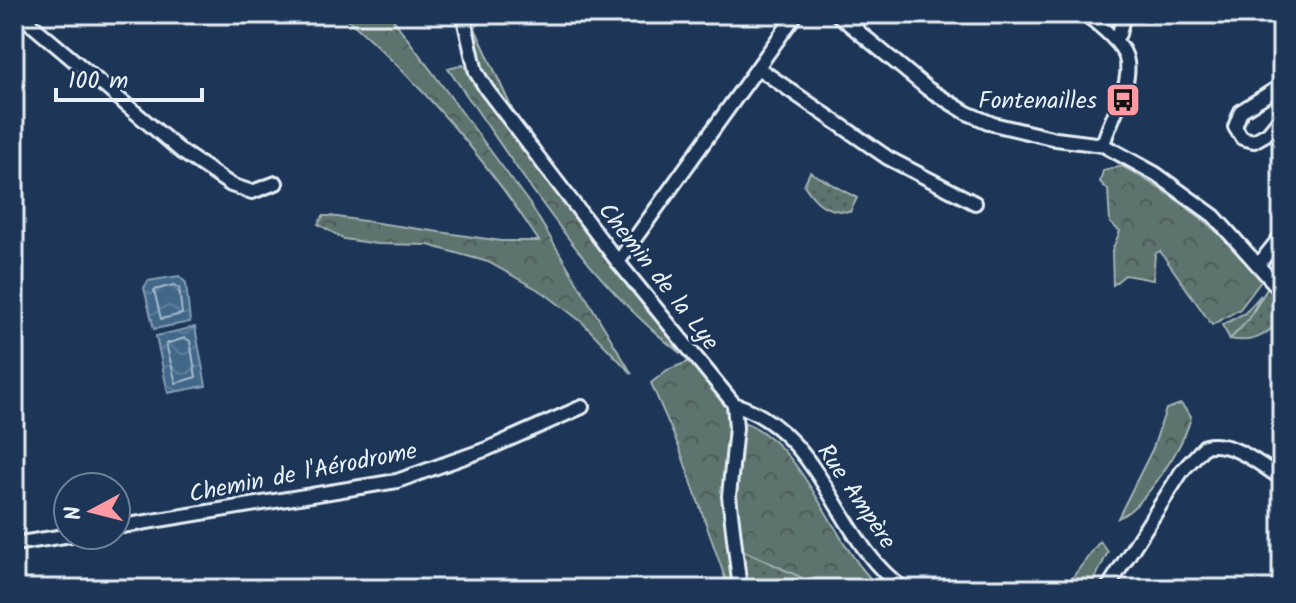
<svg xmlns="http://www.w3.org/2000/svg" width="1296" height="603" viewBox="0 0 1296 603" font-family="Kalam,sans-serif">
<style>
.grass{fill:url(#grass-dots);stroke:#a2b2b3;stroke-width:2}
.forest{fill:url(#forest-crowns);stroke:#a2b2b3;stroke-width:2}
.water{fill:url(#water-waves);stroke:#849eb5;stroke-width:2}
.lines{fill:none;stroke-linecap:round;stroke-linejoin:round}
.shore{stroke:#a6bacc;stroke-width:2}
.minor-casing{stroke:#e8f1f8;stroke-width:18}
.minor{stroke:#1d3557;stroke-width:12}
.labels{text-anchor:middle;stroke-width:6;stroke-linejoin:round;paint-order:stroke}
.poi-label{font-size:24px;fill:#e8f1f8;stroke:#1d3557;text-anchor:end}
.street-label{font-size:24px;fill:#e8f1f8;stroke:#1d3557}
</style>
<defs>
<pattern id="grass-dots" width="8" height="8" patternUnits="userSpaceOnUse" patternTransform="scale(2)"><rect width="8" height="8" fill="#5c736e"/><path d="M2 2h.1M6 6h.1" fill="none" stroke="#505b5a" stroke-width="1.8" stroke-linecap="round"/></pattern>
<pattern id="forest-crowns" width="20" height="18" patternUnits="userSpaceOnUse" patternTransform="scale(2)"><rect width="20" height="18" fill="#5c736e"/><path d="M2 6a3 3 0 1 1 6 0M12 15a3 3 0 1 1 6 0" fill="none" stroke="#505b5a"/></pattern>
<pattern id="water-waves" width="16" height="10" patternUnits="userSpaceOnUse" patternTransform="scale(2)"><rect width="16" height="10" fill="#426789"/><path d="M0 5q4-4 8 0t8 0" fill="none" stroke="#5d7d9a"/></pattern>
</defs>
<rect width="100%" height="100%" fill="#1d3557"/>
<filter id="ink" filterUnits="userSpaceOnUse"><feTurbulence type="fractalNoise" baseFrequency=".0125" numOctaves="2"/><feDisplacementMap in="SourceGraphic" scale="16" xChannelSelector="R" yChannelSelector="G"/><feConvolveMatrix kernelMatrix="1 2 1 2 8 2 1 2 1" color-interpolation-filters="sRGB"/></filter>
<g filter="url(#ink)">
<!-- grass -->
<g class="grass">
<path d="M810 172 857 198 850 212C826 211 817 205 804 185Z"/>
<path d="M1268 287 1282 303V319C1266 335 1254 344 1230 339L1249 319Z"/>
<polygon points="738,548 826,589 747,589"/>
</g>
<!-- forest -->
<g class="forest">
<path d="M342 14 390 15 532 207 632 374 582 322 544 293 488 262 428 245 377 244 344 239 318 224 323 216H330L501 241H539C481 153 422 84 342 14Z"/>
<polygon points="471,14 486,14 475,28 512,109 481,69"/>
<path d="M463 65 680 348V353C583 278 519 168 448 69Z"/>
<path d="M1122 166C1177 196 1223 231 1262 280L1240 309 1212 325 1160 251 1155 254 1153 280 1125 275 1113 285 1112 251 1120 231 1110 223 1108 190 1100 182 1103 171Z"/>
<polygon points="1261,295 1249,319 1230,339 1222,325 1245,313"/>
<polygon points="690,361 729,408 732,422 724,495 736,589 729,589 679,447 651,383 667,370"/>
<path d="M1181 404 1191 416C1186 444 1144 507 1118 518L1153 448 1166 409Z"/>
<path d="M743 422C806 444 830 543 879 587L826 589 738 548 735 501Z"/>
<polygon points="1100,541 1108,552 1090,589 1064,589"/>
</g>
<!-- water -->
<g class="water">
<polygon points="179,276 186,283 190,322 154,329 144,288 148,281"/>
<polygon points="195,327 206,386 168,393 156,336"/>
</g>
<g class="lines">
<!-- shore -->
<g class="shore">
<polygon points="174,285 179,288 182,314 161,319 154,290"/>
<polygon points="185,338 190,341 196,377 176,383 166,344"/>
</g>
<!-- minor casing -->
<g class="minor-casing">
<g id="minor">
<polyline points="19,14 182,152 231,185 252,192 276,183"/>
<polyline points="463,14 476,72 487,90 618,262 734,404 736,428 729,496 740,589"/>
<polyline points="837,14 928,89 967,113 993,124 1056,139 1103,145 1156,174 1214,216 1282,292"/>
<path d="M1086 14C1098 25 1113 35 1122 49 1140 76 1109 118 1103 145"/>
<polyline points="1113,38 1119,34 1124,14"/>
<polyline points="758,68 888,158 975,203"/>
<polyline points="1282,85 1241,111 1235,127 1242,138 1254,141 1268,133 1282,116"/>
<polyline points="618,262 796,14"/>
<polyline points="1258,265 1282,235"/>
<path d="M734 404C825 433 834 540 904 589"/>
<polyline points="116,527 397,481 487,449 582,407"/>
<polyline points="14,544 71,535"/>
<path d="M1107 589 1182 471 1205 446C1232 440 1261 465 1282 479"/>
</g>
</g>
<!-- minor -->
<use href="#minor" class="minor"/>
</g>
</g>
<!-- icons -->
<defs>
<g id="bus-square" transform="scale(1.8)"><rect x="-9" y="-9" width="18" height="18" rx="4" fill="#ff9aa2" stroke="#1d3557"/><path d="M-5-6H5V4H4V6H2V4H-2V6H-4V4H-5ZM-3.5-4V0h7V-4ZM-3.5 1.2v1.5H-2V1.2ZM2 1.2v1.5H3.5V1.2Z" fill="#111"/></g>
</defs>
<g fill-rule="evenodd">
<use href="#bus-square" x="1123" y="100"/>
</g>
<g class="labels">
<!-- poi labels -->
<g class="poi-label">
<text x="1097" y="108">Fontenailles</text>
</g>
<!-- street labels -->
<g class="street-label">
<text transform="translate(659 276) rotate(52)" y="8">Chemin de la Lye</text>
<text transform="translate(303 472) rotate(-11)" y="8">Chemin de l'Aérodrome</text>
<text transform="translate(857 496) rotate(56)" y="8">Rue Ampère</text>
</g>
</g>
<!-- margin -->
<rect width="1296" height="603" fill="none" stroke="#1d3557" stroke-width="48"/>
<rect x="24" y="24" width="1248" height="555" fill="none" stroke="#e8f1f8" stroke-width="3" filter="url(#ink)"/>
<!-- north arrow -->
<g transform="translate(92 511) rotate(263)"><circle r="38" fill="#1d3557" stroke="#6e8097" stroke-width="2"/>
<path d="M0-6L14 30L0 20L-14 30Z" fill="#ff9aa2"/>
<text y="-12" font-size="22" font-weight="bold" text-anchor="middle" fill="#e8f1f8">N</text>
</g>
<!-- scale -->
<path d="M56 88v12h146v-12" fill="none" stroke="#e8f1f8" stroke-width="4"/>
<text x="68" y="88" font-size="24" fill="#e8f1f8" stroke="#1d3557" stroke-width="6" paint-order="stroke">100 m</text>
</svg>
